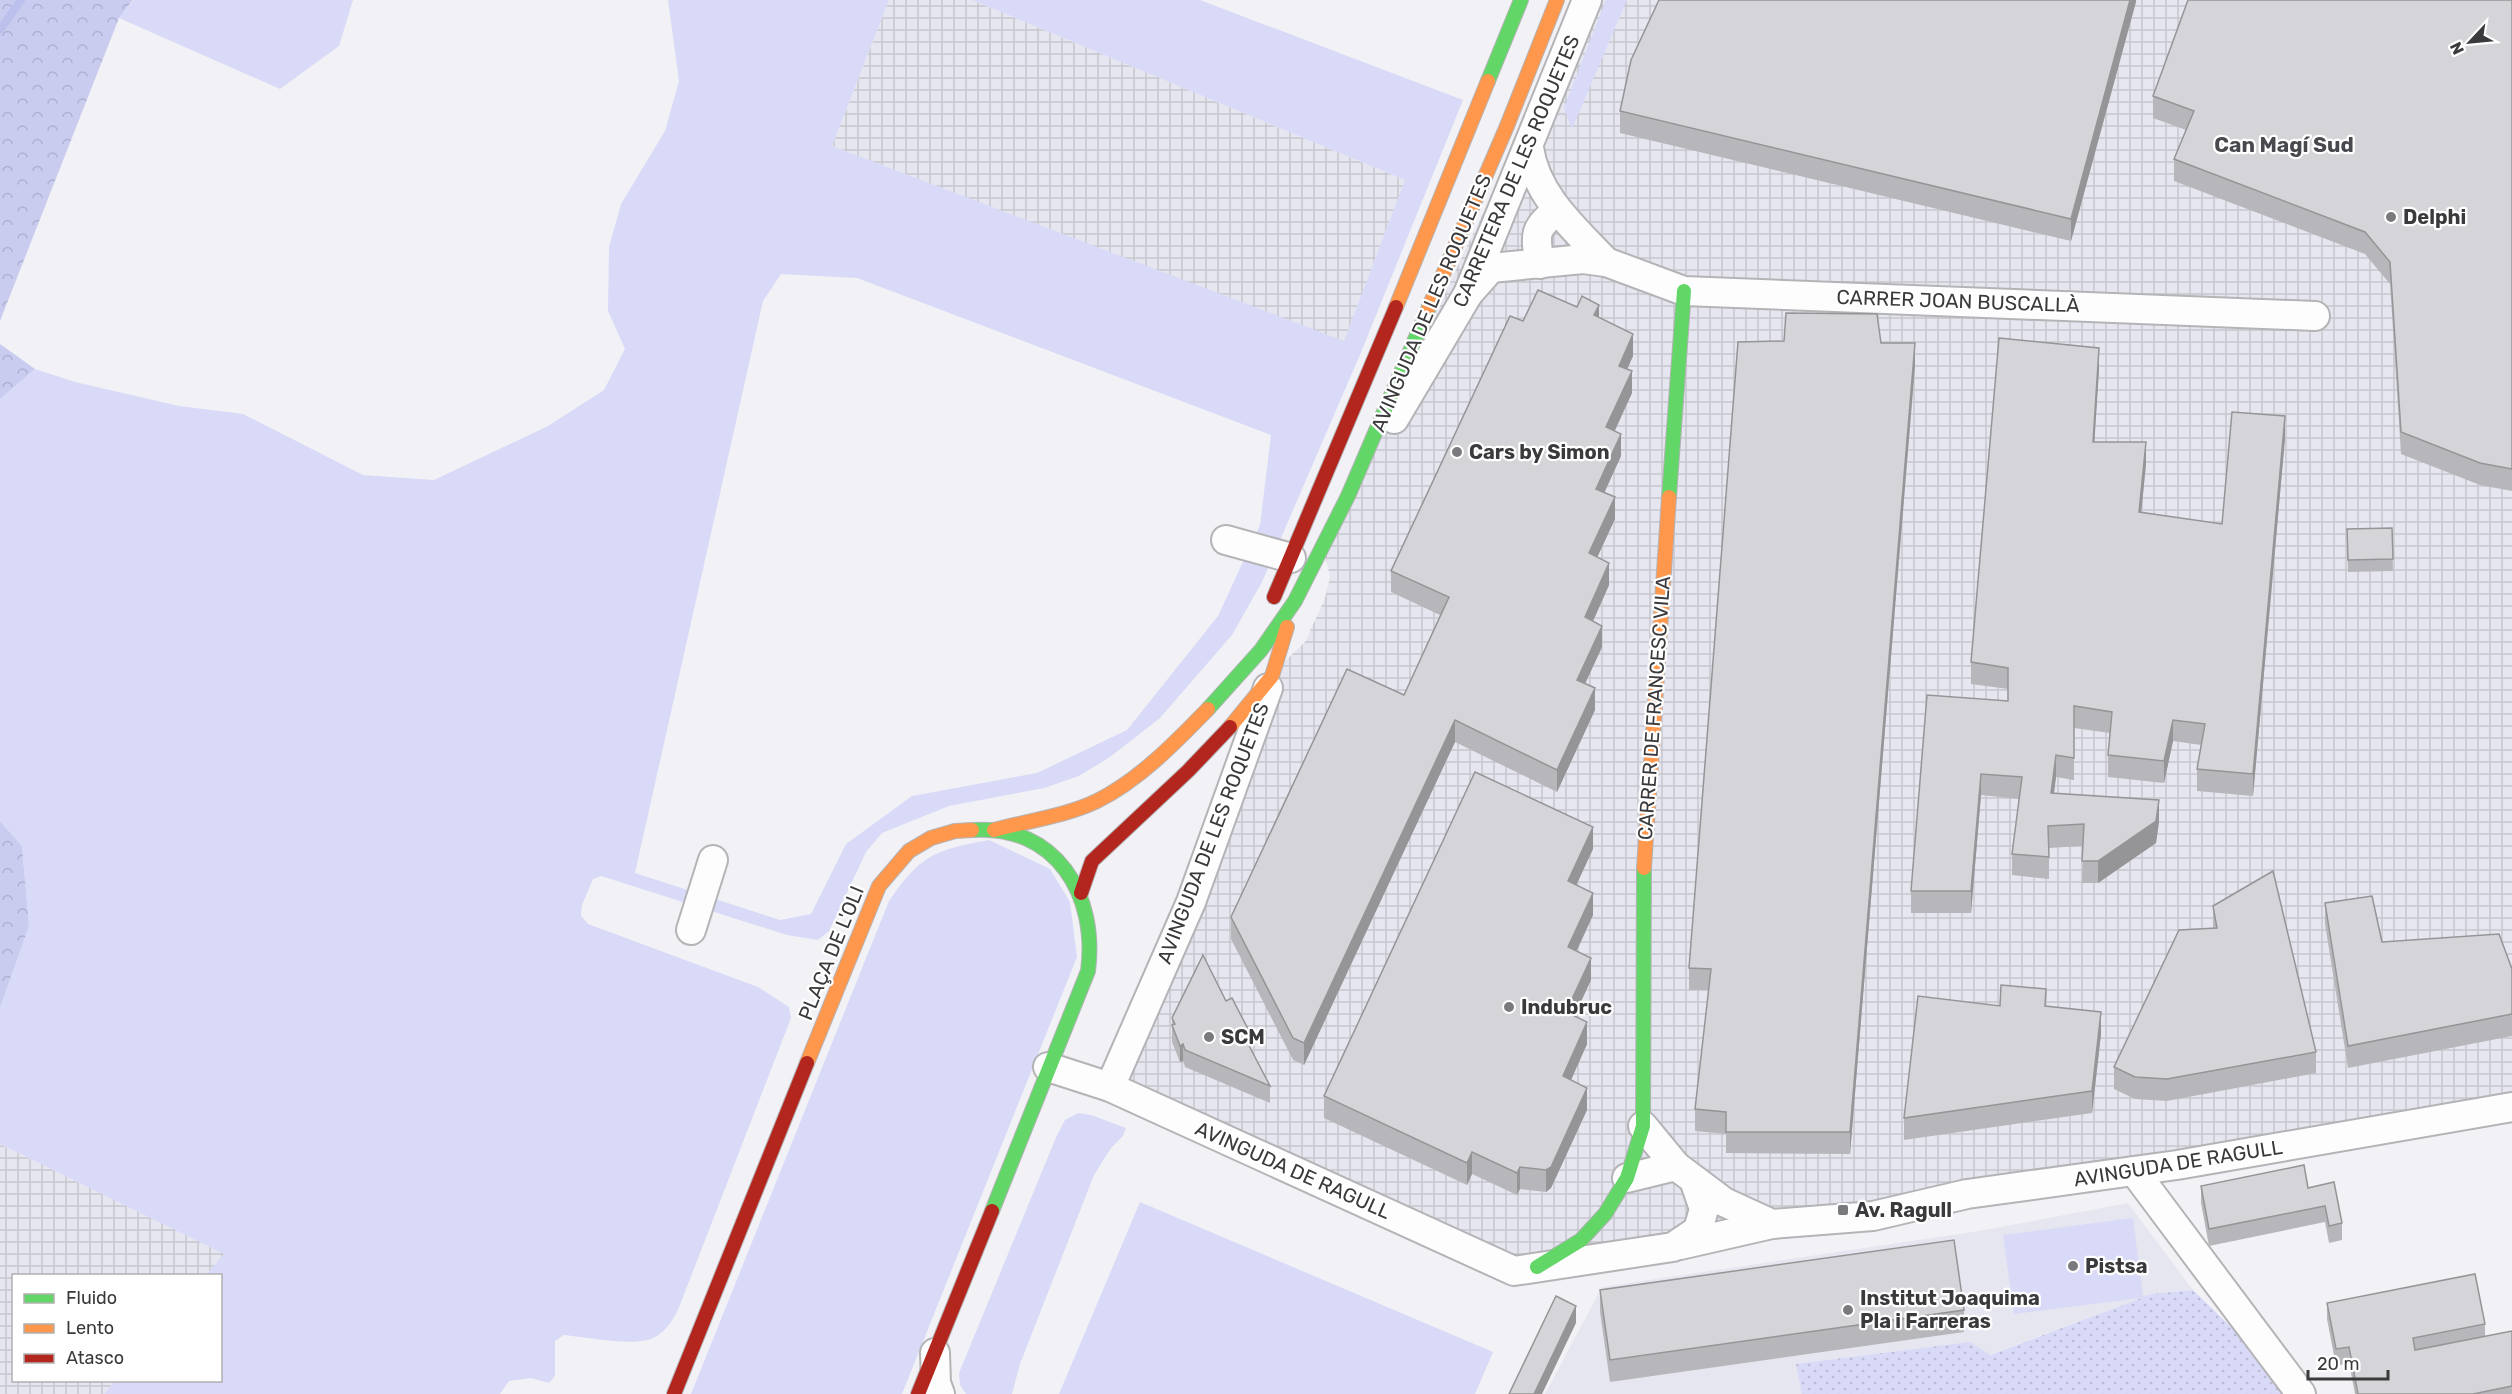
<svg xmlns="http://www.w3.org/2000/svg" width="2512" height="1394" viewBox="0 0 2512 1394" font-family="Rubik,sans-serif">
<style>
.built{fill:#e6e6f0}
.industrial{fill:url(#industrial-grid)}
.grass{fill:#d8daf7;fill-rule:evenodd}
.forest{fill:url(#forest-crowns)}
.park{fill:url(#park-dots)}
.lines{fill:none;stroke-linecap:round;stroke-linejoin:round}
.stream{stroke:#bcc0ec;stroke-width:8}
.street-casing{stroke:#b4b4b7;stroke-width:32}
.fast-casing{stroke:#b4b4b7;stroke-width:16}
.slow-casing{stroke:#b4b4b7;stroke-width:16}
.jam-casing{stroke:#b4b4b7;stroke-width:16}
.street{stroke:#fdfdfe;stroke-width:28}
.fast{stroke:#63d668;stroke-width:14}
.slow{stroke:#ff974d;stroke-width:14}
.jam{stroke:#b3261e;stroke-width:14}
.wall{fill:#b7b7bb}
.shaded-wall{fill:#959598}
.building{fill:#d5d5d9;stroke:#959598;stroke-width:1.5}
.poi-dot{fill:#7a7a7e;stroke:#fff;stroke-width:2}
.labels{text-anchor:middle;stroke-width:4.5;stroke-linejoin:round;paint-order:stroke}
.street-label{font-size:20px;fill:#3a3a3d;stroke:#fff}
.poi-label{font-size:20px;font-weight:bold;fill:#3a3a3d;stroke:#fff;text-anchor:start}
.neighbourhood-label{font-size:21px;font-weight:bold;fill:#48494e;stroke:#fff}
</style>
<defs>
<pattern id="industrial-grid" width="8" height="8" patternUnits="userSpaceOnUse" patternTransform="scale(1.5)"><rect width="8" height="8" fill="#e6e6f0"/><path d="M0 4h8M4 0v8" fill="none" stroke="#c6c6cf"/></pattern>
<pattern id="forest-crowns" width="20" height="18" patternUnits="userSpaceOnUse" patternTransform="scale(1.5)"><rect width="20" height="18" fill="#c9ccef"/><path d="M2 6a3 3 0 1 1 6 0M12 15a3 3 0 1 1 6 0" fill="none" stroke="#adb0ce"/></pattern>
<pattern id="park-dots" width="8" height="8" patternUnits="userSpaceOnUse" patternTransform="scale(1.5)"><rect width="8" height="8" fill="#d8daf7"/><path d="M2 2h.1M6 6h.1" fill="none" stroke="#babcd5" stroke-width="1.8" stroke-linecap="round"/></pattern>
</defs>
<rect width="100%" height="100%" fill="#f2f2f6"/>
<!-- built -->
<polygon class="built" points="2128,1203 2193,1290 2152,1294 1932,1376 1897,1394 1545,1394 1602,1287 1979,1231"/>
<!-- industrial -->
<g class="industrial">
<polygon points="889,0 972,0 1405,180 1344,342 832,146"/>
<polygon points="1586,0 2512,0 2512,1107 1514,1271 1110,1088 1283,663 1305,642 1325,598 1330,577 1323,545"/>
<polygon points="0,1144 225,1254 206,1275 14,1276 14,1380 115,1381 104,1394 0,1394"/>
</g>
<!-- grass -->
<g class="grass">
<polygon points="134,0 353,0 339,46 280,89 119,18"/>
<path d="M668 0H889L832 146 1344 341 1405 180 972 0H1200L1463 100 1362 350 1262 582 1232 635 1160 718 1110 757 1079 776 1044 788 949 806 882 833 866 852 829 931 818 940 787 935 601 876 593 879 582 905 581 916 588 924 758 987 789 1007 791 1018 678 1310C672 1321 665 1333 653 1338 634 1347 586 1337 564 1335L555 1341V1376L549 1383 531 1378 509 1381 500 1394H104L115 1381 220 1380V1276L206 1275 224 1254 0 1144V1008L29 926 22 846 0 821V399L35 369 75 382 179 406 243 414 363 475 434 480 548 426 604 390 625 349 608 311 609 247 621 204 665 131 679 81ZM781 274 857 278 1271 435 1260 525 1218 616 1127 730 1037 773 912 796 846 844 811 914 780 920 635 873 763 301Z"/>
<polygon points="1606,0 1627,0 1572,129 1564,108"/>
<path d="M989 840 1050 869 1070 902 1077 957 902 1394H691L889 901C920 855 935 850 989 840Z"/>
<polygon points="1078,1113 1091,1115 1126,1128 1123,1136 1111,1148 1094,1175 1020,1364 1012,1394 966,1394 960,1385 959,1373 1057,1135 1065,1120"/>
<polygon points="1140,1202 1493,1352 1475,1394 1059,1394"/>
<polygon points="2133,1218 2143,1296 2152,1294 2140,1298 2014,1314 2003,1235"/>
</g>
<!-- forest -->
<g class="forest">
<polygon points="0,0 133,0 119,18 0,321"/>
<polygon points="0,344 35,369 0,399"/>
<polygon points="0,821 22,846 29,926 0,1008"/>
</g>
<!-- park -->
<polygon class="park" points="2193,1290 2300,1394 1802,1394 1796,1364 1970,1342 1990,1355 2152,1294"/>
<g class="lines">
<!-- stream -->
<polyline class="stream" points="0,30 21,0"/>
<!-- street casing -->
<g class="street-casing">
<g id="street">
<path d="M1529 148C1536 196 1574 228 1606 262"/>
<path d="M1540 264C1535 236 1533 228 1557 211"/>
<polyline points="1468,294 1491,268 1583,259 1606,262 1684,291 2315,316"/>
<polyline points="1394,419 1468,294 1587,0"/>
<polyline points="1226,540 1291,558"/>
<polyline points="691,930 713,860"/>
<polyline points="1048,1067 1110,1087 1514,1271 1673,1247 1698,1230 1704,1209 1694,1180"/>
<polyline points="1110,1087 1191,902 1268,688"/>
<polyline points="1643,1126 1676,1166 1724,1202 1772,1224 1873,1216 1967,1194 2177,1165 2512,1107"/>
<polyline points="2134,1171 2301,1394"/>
<polyline points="1627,1178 1676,1166"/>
<polyline points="1680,1245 1772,1224"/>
<polyline points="935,1353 936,1383 940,1394"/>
</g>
</g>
<!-- fast casing -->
<g class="fast-casing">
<g id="fast">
<polyline points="1488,81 1521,0"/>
<polyline points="1669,497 1684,291"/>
<polyline points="1208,709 1261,650 1295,601 1348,496 1429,307"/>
<path d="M972 830C1056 824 1098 895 1088 971L992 1211"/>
<polyline points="1537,1267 1581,1240 1605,1214 1627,1178 1643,1126 1644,868"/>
</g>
</g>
<!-- slow casing -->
<g class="slow-casing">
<g id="slow">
<polyline points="1396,307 1488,81"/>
<polyline points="1429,307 1507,126 1557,0"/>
<polyline points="1230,727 1272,676 1287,627"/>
<path d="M994 830C1027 821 1066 816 1097 801 1139 780 1175 743 1208 709"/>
<polyline points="1644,868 1669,497"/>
<polyline points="807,1063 879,886 909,851 931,838 955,831 972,830"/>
</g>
</g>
<!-- jam casing -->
<g class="jam-casing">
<g id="jam">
<polyline points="1274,597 1396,307"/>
<polyline points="1081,893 1092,861 1188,771 1230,727"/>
<polyline points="674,1394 807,1063"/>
<polyline points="918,1394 992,1211"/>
</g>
</g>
<!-- street -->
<use href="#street" class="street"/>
<!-- fast -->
<use href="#fast" class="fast"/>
<!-- slow -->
<use href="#slow" class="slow"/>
<!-- jam -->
<use href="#jam" class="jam"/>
</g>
<!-- wall -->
<g class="wall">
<polygon points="2136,0 2071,241 1620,133 1620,111"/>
<polygon points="2512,0 2512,491 2480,485 2401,454 2390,284 2365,254 2174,181 2174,159 2186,130 2153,118 2153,96"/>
<polygon points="1599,318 1633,356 1627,369 1632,393 1615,431 1621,456 1604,493 1615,519 1597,557 1609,585 1593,621 1602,647 1585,684 1595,710 1557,792 1455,742 1304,1065 1293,1060 1231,939 1231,917 1404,695 1440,615 1391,592 1391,571 1523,321"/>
<polygon points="1881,343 1915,365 1850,1154 1726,1153 1726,1134 1695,1131 1695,1109 1709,990 1689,990 1689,968"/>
<polygon points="2099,370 2094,442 2146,464 2141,513 2222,524 2285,438 2253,796 2197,791 2197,769 2201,745 2173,741 2164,783 2108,777 2108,755 2110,733 2074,728 2074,780 2056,777 2054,793 2159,822 2156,843 2098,883 2082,883 2083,846 2049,848 2049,879 2012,875 2012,854 2019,799 1981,795 1971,913 1911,913 1911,891 2008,701 2008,689 1971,684 1971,662"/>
<polygon points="2392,528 2393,571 2348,572 2347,529"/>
<polygon points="1593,849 1576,885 1593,915 1577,951 1591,980 1574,1016 1587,1044 1571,1080 1587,1110 1551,1188 1546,1192 1520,1189 1517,1195 1472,1174 1467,1185 1324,1118 1324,1096"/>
<polygon points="2325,903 2382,942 2512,969 2512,1036 2348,1068 2325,924"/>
<polygon points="2213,906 2316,1052 2316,1073 2167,1101 2135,1099 2114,1089 2114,1067 2213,928"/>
<polygon points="2000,1006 2046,1006 2101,1034 2092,1113 1904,1140 1904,1118"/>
<polygon points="1172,1018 1248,1045 1270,1086 1270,1103 1185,1067 1183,1061 1180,1062 1172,1042"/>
<polygon points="2201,1186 2308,1188 2342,1223 2342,1240 2329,1243 2325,1222 2209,1246 2201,1203"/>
<polygon points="1600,1290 1964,1310 1964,1332 1610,1382 1600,1312"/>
<polygon points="2327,1303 2485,1324 2485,1336 2512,1331 2512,1394 2355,1394 2349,1363 2336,1366 2327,1319"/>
</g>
<!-- shaded-wall -->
<g class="shaded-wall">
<polygon points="2130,0 2136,0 2136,2 2071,241 2071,219"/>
<polygon points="1599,305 1599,327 1594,315"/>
<polygon points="1633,334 1633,356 1619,388 1619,366"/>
<polygon points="1915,343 1915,365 1850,1154 1850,1132"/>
<polygon points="2099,348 2099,370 2093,464 2093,442"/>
<polygon points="1632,371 1632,393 1606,449 1606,427"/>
<polygon points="2285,416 2285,438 2253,796 2253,774"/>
<polygon points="1621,434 1621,456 1596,511 1596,489"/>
<polygon points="2146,442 2146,464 2139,534 2139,512"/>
<polygon points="1615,497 1615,519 1589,575 1589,553"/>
<polygon points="1609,563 1609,585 1585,639 1585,617"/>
<polygon points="1602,626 1602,647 1577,701 1577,680"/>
<polygon points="1595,688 1595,710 1557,792 1557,770"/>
<polygon points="1455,720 1455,742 1304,1065 1304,1043"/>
<polygon points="2173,720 2173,741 2164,783 2164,761"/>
<polygon points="2056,755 2056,777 2051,815 2051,793"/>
<polygon points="1981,774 1981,795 1971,913 1971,891"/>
<polygon points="2159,800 2159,822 2156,843 2098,883 2098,861"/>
<polygon points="1593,827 1593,849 1568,903 1568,881"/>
<polygon points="1593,893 1593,915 1568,969 1568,947"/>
<polygon points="1591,958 1591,980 1566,1034 1566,1012"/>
<polygon points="2101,1012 2101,1034 2092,1113 2092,1091"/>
<polygon points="1587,1022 1587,1044 1563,1098 1563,1076"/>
<polygon points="1248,1029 1248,1045 1242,1032"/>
<polygon points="1183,1044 1183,1061 1180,1062 1180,1046"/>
<polygon points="1587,1088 1587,1110 1551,1188 1546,1192 1546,1170"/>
<polygon points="1472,1152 1472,1174 1467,1185 1467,1163"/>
<polygon points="1520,1167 1520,1189 1517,1195 1517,1173"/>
<polygon points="1576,1306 1576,1323 1542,1394 1534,1394"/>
</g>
<!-- building -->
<g class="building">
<polygon points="1659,0 2130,0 2071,219 1620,111 1631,60"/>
<polygon points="2188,0 2512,0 2512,469 2480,463 2401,432 2390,262 2365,232 2174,159 2194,111 2153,96"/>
<polygon points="1538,290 1577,307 1582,296 1599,305 1594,315 1633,334 1619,366 1632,371 1606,427 1621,434 1596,489 1615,497 1589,553 1609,563 1585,617 1602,626 1577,680 1595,688 1557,770 1455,720 1304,1043 1293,1038 1231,917 1347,669 1404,695 1449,597 1391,571 1510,316 1523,321"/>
<polygon points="1786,313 1877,314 1881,343 1915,343 1850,1132 1726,1132 1726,1112 1695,1109 1711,969 1689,968 1738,342 1784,341"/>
<polygon points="1999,338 2099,348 2093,442 2146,442 2139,512 2222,524 2232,412 2285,416 2253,774 2197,769 2205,724 2173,720 2164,761 2108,755 2112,712 2074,706 2074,758 2056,755 2051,793 2159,800 2156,821 2098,861 2082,861 2084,824 2048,826 2049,857 2012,854 2022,777 1981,774 1971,891 1911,891 1927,695 2008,701 2008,668 1971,662"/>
<polygon points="2392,528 2393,559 2348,560 2347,529"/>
<polygon points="1475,772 1593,827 1568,881 1593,893 1568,947 1591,958 1566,1012 1587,1022 1563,1076 1587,1088 1551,1167 1546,1170 1520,1167 1517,1173 1472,1152 1467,1163 1324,1096"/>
<polygon points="2273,871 2316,1052 2167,1079 2135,1077 2114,1067 2179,930 2217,928 2213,906"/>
<polygon points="2372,896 2382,942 2499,934 2512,969 2512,1014 2348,1046 2325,903"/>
<polygon points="1203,955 1226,1001 1232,998 1248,1029 1242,1032 1270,1086 1185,1050 1183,1044 1180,1046 1172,1025 1175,1024 1172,1018"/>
<polygon points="2001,985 2046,989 2045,1006 2101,1012 2092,1091 1904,1118 1918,996 2000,1006"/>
<polygon points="2304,1165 2308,1188 2334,1182 2342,1223 2329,1226 2325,1206 2209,1229 2201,1186"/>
<polygon points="1954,1240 1964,1310 1610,1360 1600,1290"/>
<polygon points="2475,1274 2485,1324 2413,1338 2415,1350 2512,1331 2512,1386 2473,1394 2358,1394 2349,1347 2336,1349 2327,1303"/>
<polygon points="1556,1296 1576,1306 1534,1394 1509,1394"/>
</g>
<!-- markers -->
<g class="poi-dot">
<circle cx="2391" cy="217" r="6"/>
<circle cx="1457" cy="452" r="6"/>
<circle cx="1509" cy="1007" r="6"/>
<circle cx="1209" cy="1037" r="6"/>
<rect x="1837" y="1204" width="12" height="12" rx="3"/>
<circle cx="2073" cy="1266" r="6"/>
<circle cx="1848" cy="1310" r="6"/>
</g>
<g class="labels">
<!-- street labels -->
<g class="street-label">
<text transform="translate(1516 171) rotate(-67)" y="7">CARRETERA DE LES ROQUETES</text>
<text transform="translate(1958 301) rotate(2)" y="7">CARRER JOAN BUSCALLÀ</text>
<text transform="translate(1431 303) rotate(-67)" y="7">AVINGUDA DE LES ROQUETES</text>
<text transform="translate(1654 708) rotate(-86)" y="7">CARRER DE FRANCESC VILA</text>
<text transform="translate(1213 833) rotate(-69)" y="7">AVINGUDA DE LES ROQUETES</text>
<text transform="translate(831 953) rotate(-68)" y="7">PLAÇA DE L'OLI</text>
<text transform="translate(2178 1163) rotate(-9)" y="7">AVINGUDA DE RAGULL</text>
<text transform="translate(1293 1170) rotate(24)" y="7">AVINGUDA DE RAGULL</text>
</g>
<!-- poi labels -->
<g class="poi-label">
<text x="2403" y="224">Delphi</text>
<text x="1469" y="459">Cars by Simon</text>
<text x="1521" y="1014">Indubruc</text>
<text x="1221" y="1044">SCM</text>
<text x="1855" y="1217">Av. Ragull</text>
<text x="2085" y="1273">Pistsa</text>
<text x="1860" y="1305">Institut Joaquima<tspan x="1860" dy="23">Pla i Farreras</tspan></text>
</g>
<!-- neighbourhood labels -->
<g class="neighbourhood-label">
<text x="2284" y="152">Can Magí Sud</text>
</g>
</g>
<!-- legend -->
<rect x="12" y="1274" width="210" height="108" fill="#ffffff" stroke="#b0b0b1" stroke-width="1.5"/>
<rect x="24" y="1294" width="30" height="9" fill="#63d668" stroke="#b0b0b1" stroke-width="1.5"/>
<text x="66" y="1304" font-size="18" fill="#3a3a3d">Fluido</text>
<rect x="24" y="1324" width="30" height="9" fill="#ff974d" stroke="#b0b0b1" stroke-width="1.5"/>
<text x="66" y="1334" font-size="18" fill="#3a3a3d">Lento</text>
<rect x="24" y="1354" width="30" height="9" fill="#b3261e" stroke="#b0b0b1" stroke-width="1.5"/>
<text x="66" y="1364" font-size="18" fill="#3a3a3d">Atasco</text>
<!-- north arrow -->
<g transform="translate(2470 42) rotate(244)" stroke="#ffffff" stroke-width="4.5" paint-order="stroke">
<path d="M0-4.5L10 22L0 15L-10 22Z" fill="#3a3a3d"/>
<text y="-9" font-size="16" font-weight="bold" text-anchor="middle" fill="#3a3a3d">N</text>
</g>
<!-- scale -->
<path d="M2308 1370v9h80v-9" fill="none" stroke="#3a3a3d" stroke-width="3"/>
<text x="2317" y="1370" font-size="18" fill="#3a3a3d" stroke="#ffffff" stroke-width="4.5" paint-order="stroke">20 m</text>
</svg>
